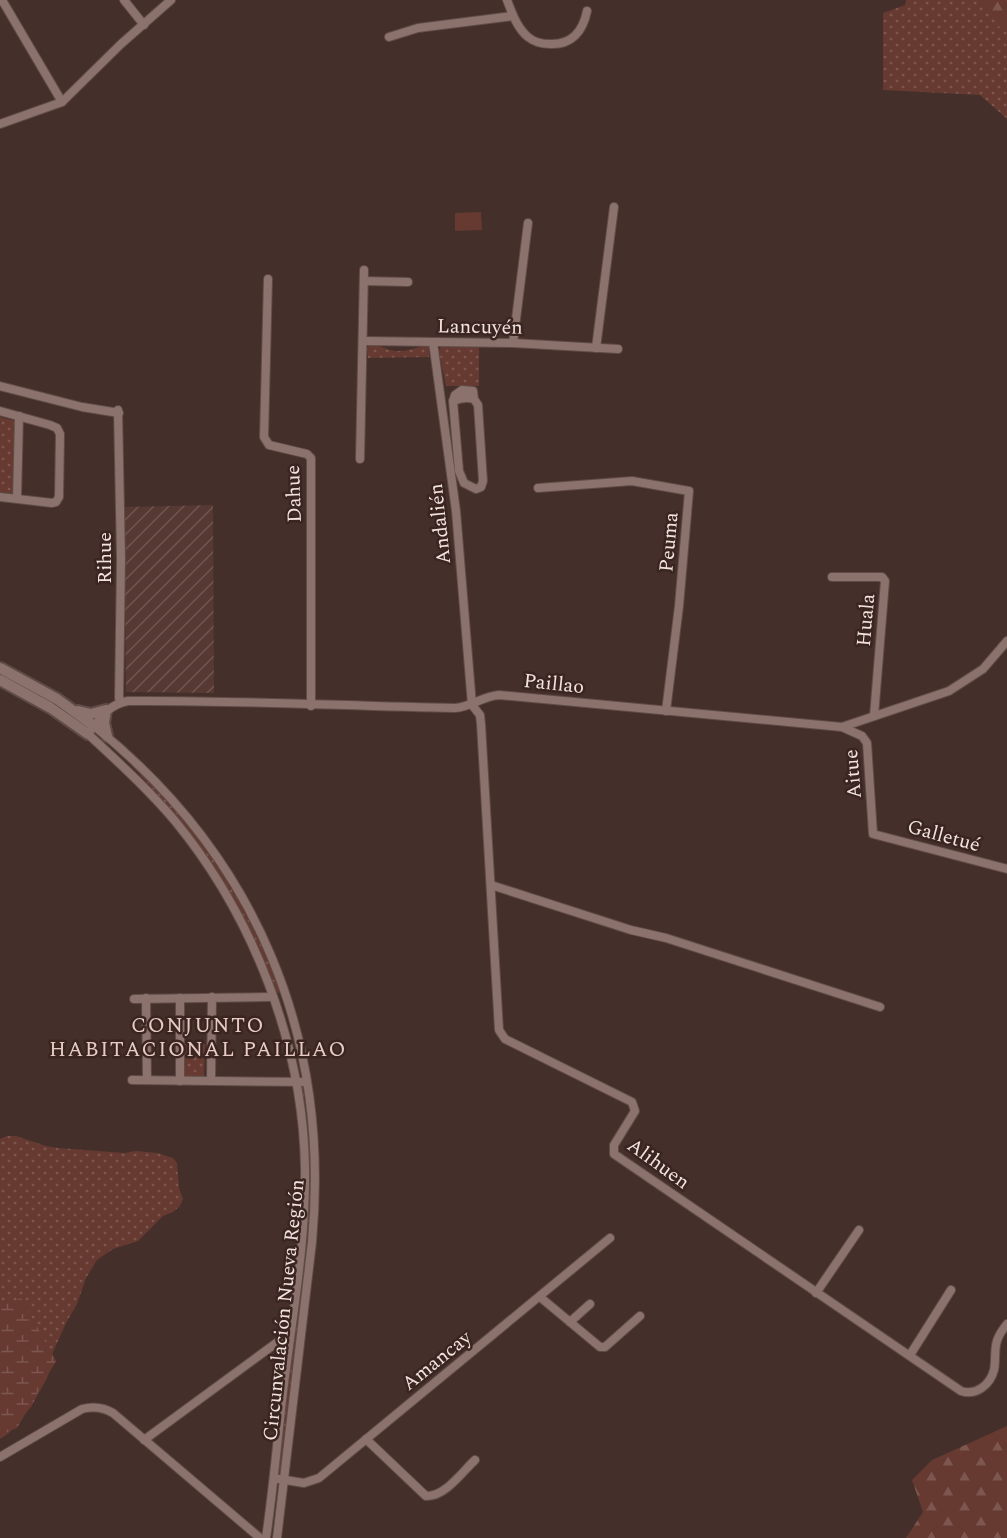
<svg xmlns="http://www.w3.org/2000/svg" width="1007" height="1538" viewBox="0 0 1007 1538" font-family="Spectral,serif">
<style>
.industrial{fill:url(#industrial-furrows)}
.grass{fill:url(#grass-dots)}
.forest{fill:url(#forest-firs)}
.wetland{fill:url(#wetland-marsh)}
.garden{fill:#663a31}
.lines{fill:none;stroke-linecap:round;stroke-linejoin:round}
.street-casing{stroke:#5f4c48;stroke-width:10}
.secondary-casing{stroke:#5f4c48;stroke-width:14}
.street{stroke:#8c726d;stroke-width:8}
.secondary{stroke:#8c726d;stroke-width:10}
.labels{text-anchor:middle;stroke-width:5;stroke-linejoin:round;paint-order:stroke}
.street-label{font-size:20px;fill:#f2e3e0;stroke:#3a2521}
.neighbourhood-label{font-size:21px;letter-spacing:1.5px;fill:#e8cbc5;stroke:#3a2521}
</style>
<defs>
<pattern id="industrial-furrows" width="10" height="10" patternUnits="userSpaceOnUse" patternTransform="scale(1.5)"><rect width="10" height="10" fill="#563933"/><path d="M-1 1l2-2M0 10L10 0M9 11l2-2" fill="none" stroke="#6f5650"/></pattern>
<pattern id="grass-dots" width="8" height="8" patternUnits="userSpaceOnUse" patternTransform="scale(1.5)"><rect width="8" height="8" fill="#663a31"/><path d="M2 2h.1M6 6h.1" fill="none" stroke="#7c564f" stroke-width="1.8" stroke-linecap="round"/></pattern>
<pattern id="forest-firs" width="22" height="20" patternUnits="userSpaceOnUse" patternTransform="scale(1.5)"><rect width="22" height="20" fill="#663a31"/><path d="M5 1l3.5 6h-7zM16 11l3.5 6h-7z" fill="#7c564f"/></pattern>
<pattern id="wetland-marsh" width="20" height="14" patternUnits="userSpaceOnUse" patternTransform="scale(1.5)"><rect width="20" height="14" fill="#663a31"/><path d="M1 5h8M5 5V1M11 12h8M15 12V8" fill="none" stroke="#7c564f"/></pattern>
</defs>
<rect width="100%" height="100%" fill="#452f2a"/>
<!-- industrial -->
<polygon class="industrial" points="213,505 214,693 126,692 124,507"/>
<!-- grass -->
<g class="grass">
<polygon points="906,0 988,0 1007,26 1007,119 980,95 883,90 883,13 905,5"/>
<polygon points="479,344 479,386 446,386 439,351 441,345"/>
<path d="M370 345C383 345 389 352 400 351 410 351 418 346 429 346V357L368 358 367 348Z"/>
<polygon points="0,417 15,421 14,493 12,494 0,492"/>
<path d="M129 760C197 824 247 903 280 990L279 993 275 992C251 920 211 856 161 799 150 786 140 773 127 761Z"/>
<polygon points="184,1044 205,1044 204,1076 201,1079 183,1078"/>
<polygon points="303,1086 312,1167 309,1228 281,1477 277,1473 305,1225 300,1087"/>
<polygon points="7,1136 16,1136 46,1146 58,1148 125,1153 136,1151 157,1153 173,1158 177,1163 179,1188 183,1199 180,1206 173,1212 163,1216 138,1241 113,1249 97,1260 86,1278 77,1304 66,1323 53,1352 47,1378 31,1407 9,1433 0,1439 0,1139"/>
</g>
<!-- forest -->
<g class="forest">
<polygon points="982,0 1007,0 1007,32 1002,31"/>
<polygon points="1007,1426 1007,1538 906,1538 923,1512 912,1480 932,1460"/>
</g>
<!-- wetland -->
<polygon class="wetland" points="21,1298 56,1361 17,1428 0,1435 0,1307"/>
<!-- garden -->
<polygon class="garden" points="481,212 482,230 455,231 455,213"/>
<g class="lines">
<!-- street casing -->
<g class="street-casing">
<g id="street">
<polyline points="2,0 62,102"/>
<polyline points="124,0 144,25"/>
<path d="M507 0C512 13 517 28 528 37 534 42 542 44 550 44 572 45 583 31 587 11"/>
<polyline points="389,37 418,28 513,16"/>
<polyline points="0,124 62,102 121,44 171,0"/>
<polyline points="268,279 264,437 269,445 307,454 311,458 311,706"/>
<polyline points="364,281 408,282"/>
<polyline points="363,341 513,343 618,349"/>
<path d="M433 342 456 511 472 705 480 715 481 724 499 1030 505 1039 632 1102 635 1111 614 1145V1154L961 1391C976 1396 990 1385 994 1370 996 1360 994 1350 997 1341 999 1334 1003 1329 1007 1324"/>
<polyline points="513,343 528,223"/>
<polyline points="596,348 614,207"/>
<polyline points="0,386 82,407 119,413"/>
<path d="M453 401C460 398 466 397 474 399L478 405 483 481 481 487 476 489 464 483 459 471 453 401 455 395 462 390 473 391 474 399"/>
<polyline points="118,410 121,559 119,698 122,702"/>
<polyline points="0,411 50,425 57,428 60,434 59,497 56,502 52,503 0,497"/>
<polyline points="360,459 364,270"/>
<polyline points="538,488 632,481 689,491 679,606 666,711"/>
<polyline points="17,498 19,416"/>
<polyline points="832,577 882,577 885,581 874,716"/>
<path d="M94 726C256 856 331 1036 312 1242L277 1538"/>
<polyline points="842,727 862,736 867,743 873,834 1007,869"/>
<polyline points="491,885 631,930 666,938 880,1007"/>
<polyline points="146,998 147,1080"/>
<polyline points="134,999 269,997"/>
<polyline points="132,1080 307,1082"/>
<polyline points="180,1081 180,998"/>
<polyline points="211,1081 212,997"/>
<polyline points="816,1293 859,1230"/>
<polyline points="540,1297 600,1347 605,1347 640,1316"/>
<polyline points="570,1322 590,1304"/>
<polyline points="910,1355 951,1290"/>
<path d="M366 1439 426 1496C445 1497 462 1472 475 1460"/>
<polyline points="144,1440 279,1341 290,1338"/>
<path d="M0 1457 82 1409C93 1406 103 1407 113 1413L260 1538"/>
<polyline points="279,1479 304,1483 319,1478 610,1238"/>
<path d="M266 1538C274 1484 278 1430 285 1376 294 1307 306 1237 305 1168 303 1044 253 916 175 821 148 789 118 762 88 734 100 719 107 705 128 701 237 700 346 706 455 708 471 707 483 696 499 695L842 727 949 691 983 669 1007 641"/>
</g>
</g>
<!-- secondary casing -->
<g class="secondary-casing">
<g id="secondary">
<polyline points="0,668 57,699 94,726"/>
<polyline points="0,680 51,708 88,734"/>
<polyline points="78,711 91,714 106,710 104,723 107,736"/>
</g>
</g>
<!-- street -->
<use href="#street" class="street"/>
<!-- secondary -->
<use href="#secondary" class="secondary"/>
</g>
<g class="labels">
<!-- street labels -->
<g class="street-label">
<text transform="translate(480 326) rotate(1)" y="7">Lancuyén</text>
<text transform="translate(293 494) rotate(-92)" y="7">Dahue</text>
<text transform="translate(439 524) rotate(-96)" y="7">Andalién</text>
<text transform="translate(668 542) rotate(-85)" y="7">Peuma</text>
<text transform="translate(104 558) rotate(-90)" y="7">Rihue</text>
<text transform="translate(865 620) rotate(-85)" y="7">Huala</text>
<text transform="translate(554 683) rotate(6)" y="7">Paillao</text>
<text transform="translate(852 774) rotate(-95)" y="7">Aitue</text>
<text transform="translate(944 835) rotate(15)" y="7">Galletué</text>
<text transform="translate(659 1163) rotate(36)" y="7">Alihuen</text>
<text transform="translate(283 1310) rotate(-84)" y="7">Circunvalación Nueva Región</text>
<text transform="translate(436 1360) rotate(-39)" y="7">Amancay</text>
</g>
<!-- neighbourhood labels -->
<g class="neighbourhood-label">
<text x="198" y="1032">CONJUNTO<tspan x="198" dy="24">HABITACIONAL PAILLAO</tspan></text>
</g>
</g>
</svg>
